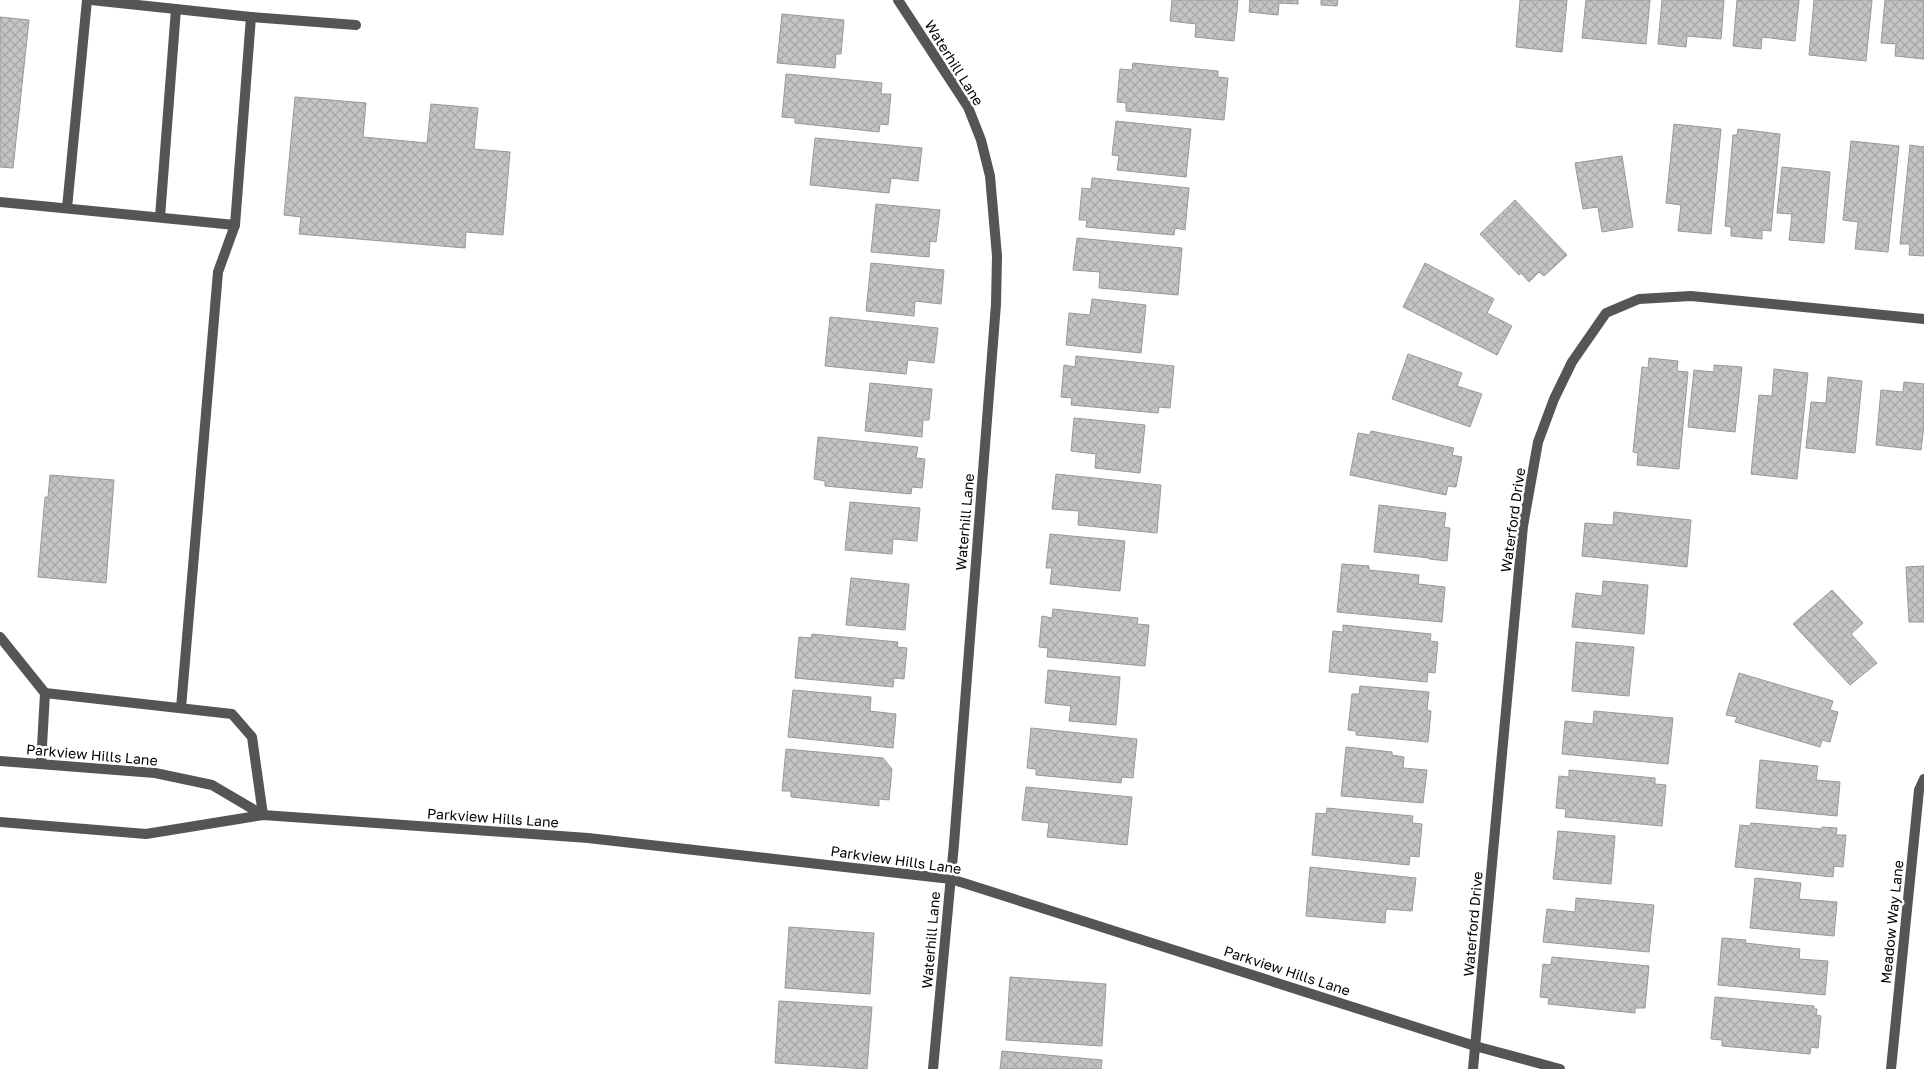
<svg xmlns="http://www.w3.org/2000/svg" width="1924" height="1069" viewBox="0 0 1924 1069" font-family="'Golos Text',sans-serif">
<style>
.building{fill:url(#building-cross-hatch);stroke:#999}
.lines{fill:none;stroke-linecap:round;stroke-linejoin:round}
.service{stroke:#555;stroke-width:10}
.minor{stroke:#555;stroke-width:10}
.tertiary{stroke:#555;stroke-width:10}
.labels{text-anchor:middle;stroke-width:5;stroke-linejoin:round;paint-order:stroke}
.street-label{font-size:14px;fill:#000;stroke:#fff}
</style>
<defs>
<pattern id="building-cross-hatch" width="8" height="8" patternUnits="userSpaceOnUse" patternTransform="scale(1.25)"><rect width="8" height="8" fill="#c4c4c4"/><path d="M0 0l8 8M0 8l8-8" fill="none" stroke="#a7a7a7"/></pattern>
</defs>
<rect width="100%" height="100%" fill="#fff"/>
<!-- building -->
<g class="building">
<polygon points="1172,0 1238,0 1234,41 1195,37 1196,24 1170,21"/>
<polygon points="1250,0 1298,0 1298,4 1279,3 1278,15 1249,12"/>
<polygon points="1321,0 1338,0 1337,6 1321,5"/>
<polygon points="1520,0 1567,0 1562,52 1516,47"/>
<polygon points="1586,0 1650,0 1646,44 1582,38"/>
<polygon points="1662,0 1724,0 1721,39 1687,36 1686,47 1658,44"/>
<polygon points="1737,0 1799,0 1795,41 1762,37 1761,49 1733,46"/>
<polygon points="1814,0 1872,0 1866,61 1809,55"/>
<polygon points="1885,0 1924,0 1924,59 1895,56 1896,44 1881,43"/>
<polygon points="782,14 844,20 841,54 836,54 835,68 777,63"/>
<polygon points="0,17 29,20 13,168 0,167"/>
<polygon points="1133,63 1218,71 1218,77 1228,78 1224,120 1126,111 1126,103 1117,102 1120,69 1132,70"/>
<polygon points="786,74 882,83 881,94 891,94 888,125 880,124 879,132 795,123 795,118 782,117"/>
<polygon points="295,97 366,103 363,137 427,143 431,104 478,108 474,149 510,152 503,235 466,232 465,248 299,234 301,217 284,215"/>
<polygon points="1116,121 1191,129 1186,177 1117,170 1119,156 1112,155"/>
<polygon points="1674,124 1721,129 1711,234 1678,231 1681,205 1666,203"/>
<polygon points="1738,129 1780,134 1771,231 1762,230 1762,239 1731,236 1731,227 1725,226 1733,135 1737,135"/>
<polygon points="815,138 922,148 918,181 891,178 889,193 810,185"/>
<polygon points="1851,141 1899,146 1888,252 1855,249 1858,222 1843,220"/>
<polygon points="1910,145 1924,147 1924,256 1909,255 1910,244 1900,244"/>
<polygon points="1622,156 1633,227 1602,232 1598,207 1583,209 1575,163"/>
<polygon points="1782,167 1830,172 1824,243 1789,240 1792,214 1777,213"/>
<polygon points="1092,178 1189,188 1185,230 1175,228 1174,235 1086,227 1087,220 1079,220 1082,188 1091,189"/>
<polygon points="1515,200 1567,255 1544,276 1539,272 1529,282 1521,273 1519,275 1480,234"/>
<polygon points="876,204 940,210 936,242 930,241 929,257 871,252"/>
<polygon points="1077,238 1182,248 1178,295 1099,288 1100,272 1073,270"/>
<polygon points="871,263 944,270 941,304 915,301 914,316 866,311"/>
<polygon points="1425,263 1494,299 1487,313 1512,326 1497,355 1403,307"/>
<polygon points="1092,299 1146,305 1141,353 1066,345 1069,313 1090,315"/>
<polygon points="830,317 938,328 934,363 908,360 906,374 825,366"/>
<polygon points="1408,354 1462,373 1457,386 1482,394 1470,427 1392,399"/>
<polygon points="1076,356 1174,366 1170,408 1159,407 1158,413 1071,405 1072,398 1061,397 1064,365 1075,367"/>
<polygon points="1649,358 1678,361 1677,371 1688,372 1679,469 1637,465 1638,453 1633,452 1642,367 1648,368"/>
<polygon points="1714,365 1742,367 1735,432 1688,427 1694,370 1714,372"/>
<polygon points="1774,369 1808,373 1797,479 1751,474 1759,395 1772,396"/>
<polygon points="1828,377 1862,381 1855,453 1806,448 1811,402 1826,403"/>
<polygon points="1904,382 1924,384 1924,425 1921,450 1876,445 1881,390 1903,392"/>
<polygon points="870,383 932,389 929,420 923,420 922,437 865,431"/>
<polygon points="1074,418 1145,425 1140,473 1095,468 1096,454 1071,451"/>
<polygon points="1371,431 1454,448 1452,455 1462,457 1456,487 1448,486 1446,495 1350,475 1358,433 1370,435"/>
<polygon points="818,437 918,447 916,458 925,459 922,488 912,487 911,494 825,486 825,481 814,479"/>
<polygon points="1056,474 1161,485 1157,533 1078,525 1079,511 1052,509"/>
<polygon points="50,475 114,480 106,583 38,577 45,497 48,497"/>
<polygon points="850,502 920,508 917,541 893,539 892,554 845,550"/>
<polygon points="1379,505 1446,513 1444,527 1450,528 1447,561 1429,559 1429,558 1374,552"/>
<polygon points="1614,512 1691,520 1687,567 1582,556 1585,523 1613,525"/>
<polygon points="1050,534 1125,541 1120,591 1050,584 1052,568 1046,568"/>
<polygon points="1342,564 1369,566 1369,570 1419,575 1418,584 1445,587 1442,622 1337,612"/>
<polygon points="1924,566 1924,622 1909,622 1906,567"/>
<polygon points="851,578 909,584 905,630 846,625"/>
<polygon points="1603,581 1648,585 1644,634 1572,627 1576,593 1602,596"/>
<polygon points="1832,590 1863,623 1851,634 1877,663 1850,685 1793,624"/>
<polygon points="1053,609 1138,618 1137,624 1149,625 1145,666 1047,657 1048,648 1039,647 1042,616 1052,618"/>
<polygon points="1343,625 1431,634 1430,641 1438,642 1435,673 1428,672 1427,682 1329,672 1333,631 1343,632"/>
<polygon points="812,634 898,642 897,647 907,648 904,679 894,678 893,687 795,678 799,637 811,638"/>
<polygon points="1576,642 1634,647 1629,696 1572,691"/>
<polygon points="1048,670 1120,677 1116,725 1069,721 1071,706 1045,703"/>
<polygon points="1739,673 1833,701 1830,710 1838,712 1830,742 1822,740 1820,747 1735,722 1737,717 1726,715"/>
<polygon points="1360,686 1429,692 1427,710 1431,711 1428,742 1356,735 1356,731 1348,730 1352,694 1359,694"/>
<polygon points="793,690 871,697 870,711 896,714 893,748 788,737"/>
<polygon points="1594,711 1673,718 1668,764 1562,754 1565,721 1593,724"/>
<polygon points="1031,728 1137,739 1133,778 1122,777 1121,783 1036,775 1036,769 1027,768"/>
<polygon points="1346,747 1392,752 1392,755 1404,757 1403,768 1427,770 1423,803 1341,796"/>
<polygon points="786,749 883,758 892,769 889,800 879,799 879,806 791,797 791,791 782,791"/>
<polygon points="1760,760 1818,766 1816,780 1840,782 1837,816 1756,808"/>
<polygon points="1569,770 1655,778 1655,784 1666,785 1662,826 1565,817 1566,809 1556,808 1559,776 1569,777"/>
<polygon points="1026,787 1132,797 1127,845 1047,837 1049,823 1022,820"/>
<polygon points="1327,808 1413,816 1412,823 1422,824 1419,857 1410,856 1409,865 1312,855 1316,813 1326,814"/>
<polygon points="1751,823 1822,829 1822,827 1837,828 1836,835 1846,835 1843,867 1834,866 1833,877 1735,867 1740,825 1750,826"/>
<polygon points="1558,831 1615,836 1611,884 1553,879"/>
<polygon points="1310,867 1416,878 1412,911 1386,909 1385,923 1306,916"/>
<polygon points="1755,878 1801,883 1799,899 1837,902 1834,936 1750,928"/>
<polygon points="1576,898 1654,905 1649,952 1543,942 1547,909 1575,912"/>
<polygon points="789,927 874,933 870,994 785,988"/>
<polygon points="1722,938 1746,940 1745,943 1800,949 1799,959 1828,961 1825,995 1718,985"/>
<polygon points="1552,957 1649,966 1645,1008 1635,1008 1635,1013 1548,1004 1549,998 1540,997 1543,964 1551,965"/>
<polygon points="1010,977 1106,984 1102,1046 1006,1040"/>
<polygon points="1715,997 1814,1006 1814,1009 1817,1009 1816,1015 1821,1016 1818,1048 1811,1047 1810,1054 1722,1046 1722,1040 1711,1039"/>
<polygon points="779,1001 872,1007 867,1069 775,1063"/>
<polygon points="1002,1051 1102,1060 1101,1069 1000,1069"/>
</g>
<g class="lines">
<!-- service -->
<g class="service">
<polyline points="251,17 356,25"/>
<polyline points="0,202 235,225 251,17 91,0"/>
<polyline points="67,208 87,0"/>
<polyline points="160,217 176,9"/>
<polyline points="0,637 45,693 232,714 252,737 263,815"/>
<polyline points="181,708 218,272 235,225"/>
<polyline points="41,764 45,693"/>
</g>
<!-- minor -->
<g class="minor">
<polyline points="898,0 968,107 981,140 990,176 997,256 996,304 954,844 933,1069"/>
<polyline points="1473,1069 1523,526 1538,442 1554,399 1572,362 1606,313 1639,299 1691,296 1924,319"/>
<polyline points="1891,1069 1919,790 1924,779"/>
</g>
<!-- tertiary -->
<g class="tertiary">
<polyline points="0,761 155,773 212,785 263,815"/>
<polyline points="0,822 146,834 263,815 588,838 951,879 1475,1046 1560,1069"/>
</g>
</g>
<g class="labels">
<!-- street labels -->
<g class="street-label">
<text transform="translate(954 63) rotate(58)" y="5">Waterhill Lane</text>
<text transform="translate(1513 520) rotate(-82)" y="5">Waterford Drive</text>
<text transform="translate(965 522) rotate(-85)" y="5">Waterhill Lane</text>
<text transform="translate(92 755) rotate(5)" y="5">Parkview Hills Lane</text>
<text transform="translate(493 818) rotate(4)" y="5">Parkview Hills Lane</text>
<text transform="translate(896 860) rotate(8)" y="5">Parkview Hills Lane</text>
<text transform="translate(1892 922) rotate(-84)" y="5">Meadow Way Lane</text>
<text transform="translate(1473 924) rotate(-85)" y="5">Waterford Drive</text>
<text transform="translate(931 940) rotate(-85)" y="5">Waterhill Lane</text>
<text transform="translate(1287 971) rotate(18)" y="5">Parkview Hills Lane</text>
</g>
</g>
</svg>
